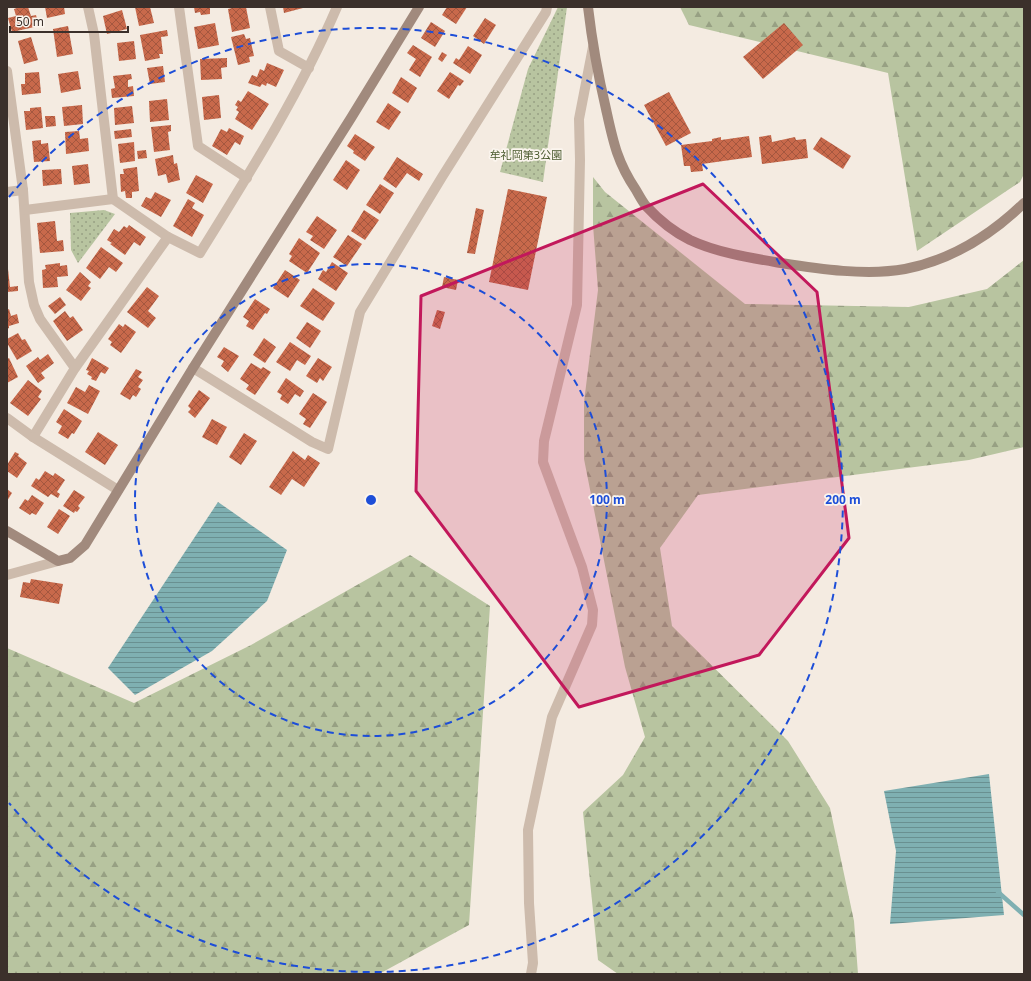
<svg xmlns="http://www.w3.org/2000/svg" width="1031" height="981" viewBox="0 0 1031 981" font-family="'Noto Sans','Noto Sans JP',sans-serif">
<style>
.forest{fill:url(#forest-firs)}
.park{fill:url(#park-dots)}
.water{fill:url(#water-rules)}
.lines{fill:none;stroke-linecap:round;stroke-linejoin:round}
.stream{stroke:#7fb0b2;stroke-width:4.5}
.building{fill:url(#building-cross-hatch)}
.street{stroke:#cdbbac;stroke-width:10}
.secondary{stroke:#a18a7d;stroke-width:10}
.marked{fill:#c2185b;fill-opacity:0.2;stroke:#c2185b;stroke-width:3;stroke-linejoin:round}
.ring{fill:none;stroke:#1d4ed8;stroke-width:2;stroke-dasharray:7 5}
.labels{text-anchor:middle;stroke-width:3.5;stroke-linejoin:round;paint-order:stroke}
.park-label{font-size:11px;fill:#4a5a2e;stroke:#fbf5ee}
.centre{fill:#1d4ed8;stroke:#fbf5ee;stroke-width:2}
.ring-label{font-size:12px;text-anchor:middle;font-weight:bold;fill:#1d4ed8;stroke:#fbf5ee;stroke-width:3.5;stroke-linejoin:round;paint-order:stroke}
</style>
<defs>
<pattern id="forest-firs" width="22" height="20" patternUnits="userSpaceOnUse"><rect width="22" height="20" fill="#b8c4a0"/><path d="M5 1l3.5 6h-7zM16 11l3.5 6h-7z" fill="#97a083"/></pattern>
<pattern id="park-dots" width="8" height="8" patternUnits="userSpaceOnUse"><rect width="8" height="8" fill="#b8c4a0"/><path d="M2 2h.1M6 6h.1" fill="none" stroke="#97a083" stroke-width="1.8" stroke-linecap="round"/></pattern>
<pattern id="water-rules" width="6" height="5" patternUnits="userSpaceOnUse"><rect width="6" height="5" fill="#7fb0b2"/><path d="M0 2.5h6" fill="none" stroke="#699091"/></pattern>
<pattern id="building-cross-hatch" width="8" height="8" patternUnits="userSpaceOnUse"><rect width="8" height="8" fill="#c8694b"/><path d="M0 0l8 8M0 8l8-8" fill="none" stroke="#a4573f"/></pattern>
</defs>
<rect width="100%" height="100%" fill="#f4ebe1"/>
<!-- forest -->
<g class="forest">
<polygon points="680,7 1024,7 1024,174 1020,182 917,251 888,73 689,25"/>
<polygon points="593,177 605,192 745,304 909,307 987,289 1024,260 1024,447 969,460 698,495 660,548 672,626 788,741 830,808 854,921 858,974 618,974 598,960 583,812 623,775 645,737 625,667 584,459 584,402 598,290 593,225"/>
<polygon points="410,555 490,606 469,925 379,974 7,974 7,648 134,703 251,645"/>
</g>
<!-- park -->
<g class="park">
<polygon points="558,7 567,7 543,182 500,172 528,69"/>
<polygon points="104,210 115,214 78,263 71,250 70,213"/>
</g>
<!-- water -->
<g class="water">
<polygon points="218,502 287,550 267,601 212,651 135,695 108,668"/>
<polygon points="989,774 1004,915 890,924 896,851 884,791"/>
</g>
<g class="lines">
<!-- stream -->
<polyline class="stream" points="998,892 1024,915"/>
</g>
<!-- building -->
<g class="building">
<polygon points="20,7 28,7 31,16 36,15 39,26 12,32 8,18 16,16 14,9"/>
<polygon points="45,7 64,7 65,14 47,18"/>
<polygon points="135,7 150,7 154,23 139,26"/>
<polygon points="194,7 210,7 210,14 201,15 200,12 195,13"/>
<polygon points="236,7 246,7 250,28 232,32 228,9"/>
<polygon points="283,7 303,7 303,8 284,13"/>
<polygon points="447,7 467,7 456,24 442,15"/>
<polygon points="122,10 127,29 107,34 103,16"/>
<polygon points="485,18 496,25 484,44 473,36"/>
<polygon points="431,22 445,31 435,47 421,38"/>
<polygon points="215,23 219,45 198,49 194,27"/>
<polygon points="784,23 803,45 763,79 743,57"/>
<polygon points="68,26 73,54 57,57 53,29"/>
<polygon points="167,30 168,36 161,37 163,54 159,54 160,58 145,61 140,35"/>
<polygon points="244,34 246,39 250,38 254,56 249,57 250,62 238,65 231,37"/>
<polygon points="31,37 38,60 24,64 18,41"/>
<polygon points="134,41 136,59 119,61 117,43"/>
<polygon points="413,45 432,57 420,77 409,70 416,59 407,53"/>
<polygon points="468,46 482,55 470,74 453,63 456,58 459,60"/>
<polygon points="442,52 447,55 442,62 438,59"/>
<polygon points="227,58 227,67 221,68 222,79 201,80 200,59"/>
<polygon points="267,63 284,70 276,87 267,83 266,86 262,84 260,87 248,83 252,75 257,77 260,69 264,71"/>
<polygon points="163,66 165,82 150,84 147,68"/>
<polygon points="78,71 81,89 61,93 58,74"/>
<polygon points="39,72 41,93 22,95 21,84 25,84 25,73"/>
<polygon points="450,72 464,81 460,86 458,85 449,99 437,91"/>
<polygon points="131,74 132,79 128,80 128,87 133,86 134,96 112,98 111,89 115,88 113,76"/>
<polygon points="401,77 417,88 408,103 392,93"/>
<polygon points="248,91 269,104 252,130 235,119 239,112 236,110 238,107 235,105 238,100 241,102"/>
<polygon points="669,92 691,133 666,146 644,105"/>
<polygon points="219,95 221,118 204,120 202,97"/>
<polygon points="167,99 169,120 150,122 149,101"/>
<polygon points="388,103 401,112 389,130 376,122"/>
<polygon points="82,105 83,124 64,126 62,107"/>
<polygon points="132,106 134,123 115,125 114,108"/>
<polygon points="41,107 43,128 26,130 24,111 30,111 30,108"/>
<polygon points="45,116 55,116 56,126 46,127"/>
<polygon points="171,125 171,131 168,132 170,150 154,152 151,127"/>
<polygon points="229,128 244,136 240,145 235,142 227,155 212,146 221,129 227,132"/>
<polygon points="131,129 132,137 115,139 114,131"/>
<polygon points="79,131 80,139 88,138 89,151 66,154 65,132"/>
<polygon points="355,134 375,147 365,161 353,153 354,151 347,146"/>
<polygon points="771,135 772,142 795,137 796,140 806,139 808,158 762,164 759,137"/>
<polygon points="749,136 752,157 702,164 703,171 691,172 690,166 684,166 681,145 712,141 712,139 721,137 721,140"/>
<polygon points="821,137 851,156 843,169 813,149"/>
<polygon points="41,140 41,144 48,143 50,161 34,162 32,141"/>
<polygon points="134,142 135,161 120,163 118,144"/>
<polygon points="146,150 147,158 138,159 137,151"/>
<polygon points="173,155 174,164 177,163 180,180 168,183 166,174 158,176 155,159"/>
<polygon points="397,157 423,174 419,181 407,173 396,188 383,179"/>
<polygon points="346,160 360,170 347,190 333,180"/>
<polygon points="88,164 90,183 74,185 72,166"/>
<polygon points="137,167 139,191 132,192 132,198 126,198 125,191 121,192 120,174 124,174 123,169"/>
<polygon points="61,169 62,184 43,186 42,170"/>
<polygon points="196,175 213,184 203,203 186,193"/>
<polygon points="380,184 394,193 380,214 366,205"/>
<polygon points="508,189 547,197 528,290 489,282"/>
<polygon points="155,192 171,200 161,217 141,206 146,197 151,199"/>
<polygon points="188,199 195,203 192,208 204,215 192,237 173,226"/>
<polygon points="476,208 484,210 475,254 467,253"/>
<polygon points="364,210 379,220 365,240 351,231"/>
<polygon points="317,216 337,230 324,249 310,240 313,236 306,232"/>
<polygon points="55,221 57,241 63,240 64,251 40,253 37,223"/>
<polygon points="129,225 146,237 140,246 134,242 125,255 110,244 112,243 107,240 114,229 119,232 124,226 127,228"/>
<polygon points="348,235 362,244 347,266 333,257"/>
<polygon points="299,238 320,253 307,273 289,261 292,256 289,254"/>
<polygon points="101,247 123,263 116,272 109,267 100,279 86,268"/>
<polygon points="332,262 348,273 336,291 318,279 323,270 326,272"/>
<polygon points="60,263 60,266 67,265 68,276 57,277 58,287 43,288 42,270 46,269 45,265"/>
<polygon points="7,269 8,269 10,287 18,286 18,291 7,292"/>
<polygon points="285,270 300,280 288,298 273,288"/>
<polygon points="80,272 91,282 88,286 91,288 81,301 66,290"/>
<polygon points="444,277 458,280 456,290 442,287"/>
<polygon points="147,287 159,296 148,311 156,318 148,328 127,312"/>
<polygon points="313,288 335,303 323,321 300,306"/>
<polygon points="60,297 66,305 55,314 48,306"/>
<polygon points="255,299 270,309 267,314 265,313 253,330 246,326 249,321 243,317"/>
<polygon points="9,309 11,316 17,314 19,323 9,326 9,328 7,329 7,310"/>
<polygon points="437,310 445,312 440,329 432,326"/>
<polygon points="65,311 70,318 73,316 83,330 67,341 53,321"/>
<polygon points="307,322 321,331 310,348 296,338"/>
<polygon points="119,324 123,327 125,324 136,332 121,353 110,345 112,342 108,339"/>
<polygon points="18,333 22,340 25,339 32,351 17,360 7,343 7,339"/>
<polygon points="264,338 276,347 265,363 253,355"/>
<polygon points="290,342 311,356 305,365 297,360 290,371 276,362"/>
<polygon points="224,347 239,356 228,372 221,366 224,361 217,357"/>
<polygon points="48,354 54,363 41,373 45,378 38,383 26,366 38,357 40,360"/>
<polygon points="9,358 18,377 7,383 7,359"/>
<polygon points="92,358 109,368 105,374 101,372 96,381 91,379 92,377 87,374 89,371 86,370"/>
<polygon points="318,358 332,367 323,381 320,378 317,383 306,376"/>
<polygon points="251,363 261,369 263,367 271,372 255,395 246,389 249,385 240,379"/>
<polygon points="136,369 142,372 138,377 143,380 138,387 141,389 136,397 133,395 130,400 120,394"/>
<polygon points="286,378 304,391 300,397 295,394 288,404 280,399 282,395 277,392"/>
<polygon points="28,380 42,391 38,397 41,399 28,416 10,403"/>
<polygon points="89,385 100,391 88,414 67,403 76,387 85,392"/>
<polygon points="199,390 210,398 195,418 188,412 191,409 188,406"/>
<polygon points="313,393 327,402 310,428 303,424 306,419 299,414"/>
<polygon points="64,409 82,421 74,434 72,433 68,439 58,433 62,426 56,422"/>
<polygon points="212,419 227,427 217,445 202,437"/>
<polygon points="98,432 118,445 105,465 85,452"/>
<polygon points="244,433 257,441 241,465 229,457"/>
<polygon points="293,451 305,460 308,455 320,463 304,487 292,479 281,495 269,487"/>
<polygon points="15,452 19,454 18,456 27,463 17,478 7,471 7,465"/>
<polygon points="45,471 53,476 55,473 65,480 57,492 60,494 58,498 51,494 48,497 31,486 36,478 39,480"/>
<polygon points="7,489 12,493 7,501"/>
<polygon points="74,490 85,497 78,506 80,508 77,512 75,511 74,513 63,506"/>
<polygon points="32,495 44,503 36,515 32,513 30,515 19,508 25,499 28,501"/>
<polygon points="59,509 70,516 58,534 47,527"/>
<polygon points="31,579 63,584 59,604 20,597 23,582 30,583"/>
</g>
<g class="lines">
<!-- street -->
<g class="street">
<path d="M88 7 94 34 113 199 168 237 200 253C249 174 300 93 337 7"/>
<polyline points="179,7 198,146 247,178"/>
<polyline points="270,7 279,51 309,68"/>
<polyline points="7,71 23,190 29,282 34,305 40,319 75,368"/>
<polyline points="7,192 23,190"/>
<polyline points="25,210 113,199"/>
<polyline points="193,368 312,442 328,449 360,312 442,177 546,12 547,7"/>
<polyline points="7,418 33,437 75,368 168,237"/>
<polyline points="33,437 118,490"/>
<polyline points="7,575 58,561"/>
<polyline points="531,974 533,963 529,903 528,830 552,717 592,625 593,610 582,567 543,462 544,441 577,305 580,160 579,119 593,47"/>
</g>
<!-- secondary -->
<g class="secondary">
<path d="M588 7C592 41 598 75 606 109 613 141 617 162 636 190 639 195 642 201 646 206 658 219 674 232 690 240 718 253 751 258 781 263 819 269 867 276 905 269 951 260 991 235 1024 203"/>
<polyline points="7,531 58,561 70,558 85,545 193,368 351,118 419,7"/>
</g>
</g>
<!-- marked area -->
<path class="marked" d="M703 184 817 292 849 538 759 655 579 707 416 491 421 296Z"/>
<!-- distance rings -->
<g class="ring">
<circle cx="371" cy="500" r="236"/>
<path d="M9 197A472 472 0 1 1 9 803"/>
</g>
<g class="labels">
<!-- park labels -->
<g class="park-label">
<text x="526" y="159">牟礼岡第3公園</text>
</g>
</g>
<circle cx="371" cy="500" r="6" class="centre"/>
<g class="ring-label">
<text x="607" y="504">100 m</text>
<text x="843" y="504">200 m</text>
</g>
<!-- border -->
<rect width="1031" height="981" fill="none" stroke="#3b302b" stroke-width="16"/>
<!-- scale -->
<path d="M10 26v6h118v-6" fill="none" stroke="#3b302b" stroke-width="2"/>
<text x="16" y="26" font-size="12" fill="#3b302b" stroke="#fbf5ee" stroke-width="3" paint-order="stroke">50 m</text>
</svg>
